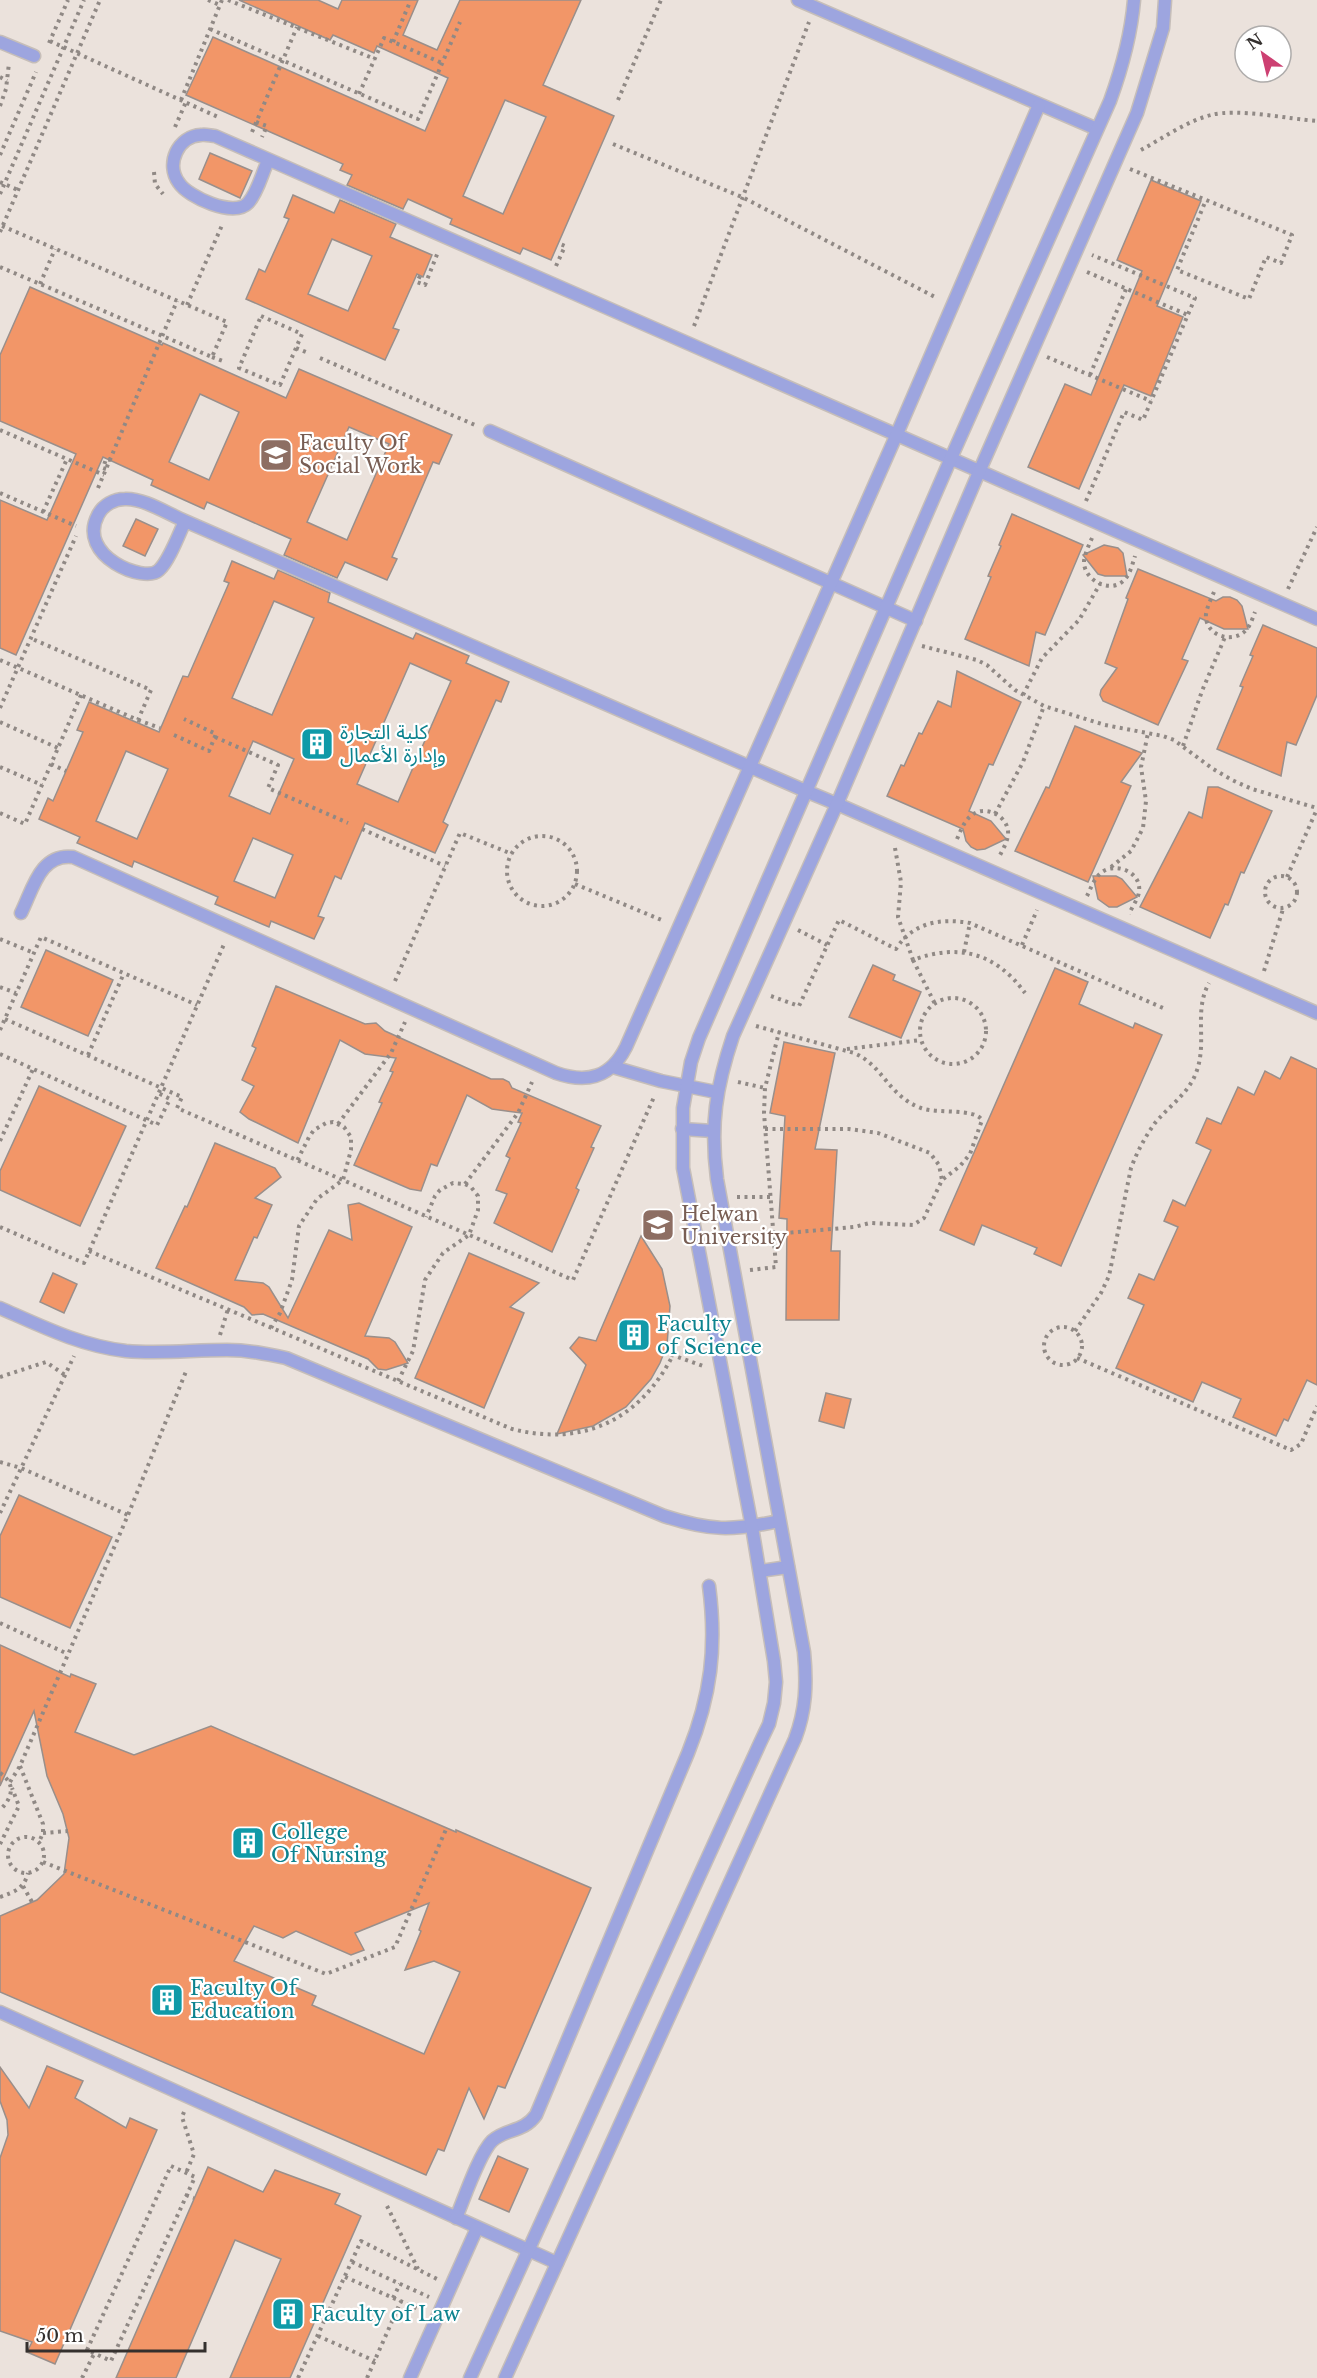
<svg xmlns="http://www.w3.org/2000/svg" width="1317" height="2378" viewBox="0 0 1317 2378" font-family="'Libre Baskerville','Noto Sans Arabic',serif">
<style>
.building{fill:#f29668;stroke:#998f8b;stroke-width:1.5;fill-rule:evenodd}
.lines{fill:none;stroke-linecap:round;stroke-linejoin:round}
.service-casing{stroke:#c6beb9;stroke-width:15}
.path{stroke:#908985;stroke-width:4;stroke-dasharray:3 4.5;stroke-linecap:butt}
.service{stroke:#9da5df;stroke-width:12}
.labels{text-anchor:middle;stroke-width:4.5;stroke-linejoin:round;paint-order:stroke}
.education-label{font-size:20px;fill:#785e54;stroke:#fff;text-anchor:start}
.culture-label{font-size:20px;fill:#0d838f;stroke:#fff;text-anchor:start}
</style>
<rect width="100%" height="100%" fill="#ebe2dc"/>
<!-- building -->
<g class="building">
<path d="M239 0H318L338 9 342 0H418L403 35 437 50 460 0H581L543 85 614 116 551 260 523 248 520 254 450 224 452 219 408 199 403 209 347 185 352 175 340 170 343 164 186 95 213 37 425 131 448 78 377 46 374 53 333 35 330 40ZM505 100 546 117 503 214 463 196Z"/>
<polygon points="210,153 252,171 240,198 199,179"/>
<polygon points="1151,180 1201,201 1157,306 1183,317 1151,396 1124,385 1079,489 1028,467 1065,384 1091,395 1142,271 1117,260"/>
<path d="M293 195 334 213 340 200 396 224 390 237 432 255 423 277 417 274 393 328 399 330 385 360 246 299 259 269 265 272 289 219 284 217ZM332 239 372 256 348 311 308 294Z"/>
<path d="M30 287 162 345 163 343 172 347 286 398 299 369 452 435 439 464 433 462 392 557 397 559 387 580 345 562 337 578 284 555 291 539 207 502 204 509 151 485 153 480 103 457 16 655 0 648V500L47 520 76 454 0 421V355ZM200 394 239 412 209 480 169 462ZM349 427 389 444 347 540 307 522Z"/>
<polygon points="1012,514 1083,545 1045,635 1036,632 1029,666 965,639 991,577 988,576 1001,546 999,545"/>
<polygon points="136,519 158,529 145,556 123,546"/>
<polygon points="1104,545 1118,548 1123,553 1127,576 1105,576 1098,574 1083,555"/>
<path d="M232 561 274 579 278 570 330 593 328 602 413 639 416 633 469 656 466 663 509 682 501 702 496 700 443 822 448 825 435 853 365 823 341 879 335 876 318 916 324 918 314 939 271 921 269 927 215 904 218 897 134 861 132 867 77 843 80 837 39 819 48 798 53 801 83 732 77 730 89 702 159 732 183 676 188 677 229 583 224 581ZM274 601 314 618 272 715 232 698ZM410 663 451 681 398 802 357 784ZM253 741 294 759 270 814 229 796ZM126 751 168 769 137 839 96 821ZM253 838 293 855 275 898 234 881Z"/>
<polygon points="1138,569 1216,601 1223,597 1230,597 1237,600 1242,606 1248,629 1224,629 1200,618 1182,659 1188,661 1158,725 1103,701 1100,695 1101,690 1117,668 1105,663 1128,599 1126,598"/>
<polygon points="1263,625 1317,648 1317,695 1296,745 1287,742 1281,776 1217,749 1243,687 1240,686 1253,656 1250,655"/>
<polygon points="957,671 1021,702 993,765 989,764 969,811 991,821 1006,839 985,849 977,850 971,847 966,841 963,829 887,796 901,765 904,766 919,733 922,734 938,701 951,707"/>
<polygon points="1075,726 1142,753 1121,782 1131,786 1088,882 1015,851 1046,787 1049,788"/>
<polygon points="1208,787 1218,787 1272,811 1244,873 1241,872 1228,905 1225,904 1210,938 1140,907 1189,812 1202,818"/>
<polygon points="1093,876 1116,876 1122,879 1137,897 1117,907 1109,907 1098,899"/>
<polygon points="46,950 113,980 88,1036 21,1007"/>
<polygon points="873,965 895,975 893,980 921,992 901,1038 849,1017"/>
<polygon points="1055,968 1088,982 1079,1004 1133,1028 1135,1023 1162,1035 1061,1266 1034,1254 1037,1248 982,1225 974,1245 940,1230"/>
<polygon points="276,986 365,1024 376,1023 385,1031 491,1079 503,1079 509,1082 512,1088 601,1126 591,1147 594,1148 576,1188 579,1190 552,1252 494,1223 507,1194 496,1190 510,1158 506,1156 521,1123 518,1122 522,1113 492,1109 467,1095 437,1166 431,1164 421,1191 410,1189 354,1165 382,1103 379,1102 393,1072 390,1071 396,1058 365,1054 340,1040 298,1143 249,1119 240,1112 254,1086 242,1080 256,1048 252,1046"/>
<polygon points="784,1042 835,1053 815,1149 837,1150 831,1251 840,1251 839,1320 786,1320 787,1219 779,1218 785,1116 770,1113"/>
<polygon points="1291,1057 1317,1069 1317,1385 1307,1380 1288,1421 1284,1419 1276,1436 1233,1417 1241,1399 1202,1382 1193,1402 1116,1368 1144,1305 1128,1298 1139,1274 1154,1280 1178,1227 1164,1221 1173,1200 1185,1206 1211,1150 1196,1143 1207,1118 1221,1124 1238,1087 1254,1095 1265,1071 1280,1079"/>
<polygon points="39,1086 126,1126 80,1226 0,1190 0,1171"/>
<polygon points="215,1143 275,1168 281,1177 255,1198 272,1205 257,1238 254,1237 235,1280 263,1283 269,1287 288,1318 329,1230 352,1240 348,1205 359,1203 412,1227 365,1336 389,1338 395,1342 408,1363 386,1370 378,1369 368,1359 263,1314 252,1315 244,1307 156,1268 185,1206 187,1207"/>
<polygon points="641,1236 662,1269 670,1306 667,1345 660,1363 651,1379 626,1407 593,1426 557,1434 586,1365 570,1348 579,1337 596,1341"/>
<polygon points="469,1253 539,1283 510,1307 524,1313 484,1408 415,1378"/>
<polygon points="53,1273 77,1284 64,1313 40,1302"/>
<polygon points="826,1393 851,1399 844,1428 819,1421"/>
<polygon points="19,1495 112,1537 70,1628 0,1597 0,1536"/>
<path d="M0 1645 70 1677 71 1674 96 1684 75 1732 134 1755 211 1726 456 1832V1830L591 1888 505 2088 498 2086 484 2119 469 2088 444 2151 438 2149 426 2175 0 1992V1916L37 1900 64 1874 69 1838 63 1814 47 1776 34 1711 0 1786ZM429 1903 419 1930 421 1931 405 1970 434 1961 460 1972 424 2054 312 2005 316 1996 234 1961 254 1926 283 1938 296 1931 351 1955 364 1950 355 1933Z"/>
<polygon points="47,2066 83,2081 75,2098 126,2128 130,2118 157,2130 55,2364 27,2352 32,2342 0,2331 0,2158 8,2135 7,2120 0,2101 0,2067 29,2108"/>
<polygon points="498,2156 528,2169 509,2212 479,2199"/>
<polygon points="208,2167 263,2192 275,2170 340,2194 335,2204 361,2216 290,2378 230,2378 281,2259 235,2240 176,2378 116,2378"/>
</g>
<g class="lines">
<!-- service casing -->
<g class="service-casing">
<g id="service">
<polyline points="798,0 1097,129"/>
<polyline points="0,42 34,56"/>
<path d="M268 161C262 173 258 192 248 203 234 218 188 197 179 183 165 164 178 136 201 135 206 134 211 136 215 136L1317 619"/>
<polyline points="490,431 916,621"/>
<path d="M185 521C179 534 169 561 159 570 145 584 76 556 98 515 103 505 114 499 125 499 144 498 168 514 185 521L808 792 837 804 1317 1013"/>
<path d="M21 913C33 889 40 853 73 857L556 1073C588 1084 611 1077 626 1047L896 436 1039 105"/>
<polyline points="613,1067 661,1081 716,1092"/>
<polyline points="682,1129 713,1131"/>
<path d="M0 1308C41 1326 81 1346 126 1351 160 1354 193 1350 227 1350 248 1350 267 1354 286 1358L664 1516C710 1531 732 1531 779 1521"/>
<polyline points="760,1571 788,1567"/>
<polyline points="0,2012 557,2263"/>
<path d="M456 2218C464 2199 479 2154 492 2141 506 2128 523 2133 536 2115L688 1753C711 1696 717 1647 709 1586"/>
<polyline points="410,2378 477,2228"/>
<path d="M470 2378 760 1743 769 1724 774 1703 776 1682 774 1661 752 1527 683 1168V1108L691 1062 699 1038 951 458 1110 101C1122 68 1131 36 1134 0"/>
<path d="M505 2378 795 1739C806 1710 807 1684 804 1652L717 1179C710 1125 716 1087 733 1036L837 804 979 472 1137 113 1163 28 1165 0"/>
</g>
</g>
<!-- path -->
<g class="path">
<polyline points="208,0 220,5"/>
<polyline points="228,0 375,59"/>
<polyline points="210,29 418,119 460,22"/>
<polyline points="50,41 218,117"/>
<polyline points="393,42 410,2"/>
<polyline points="49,43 68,0"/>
<polyline points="0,77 7,81"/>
<polyline points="359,94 384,38 442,63"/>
<polyline points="181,100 222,0"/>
<polyline points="618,100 661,0"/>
<polyline points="0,106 6,89 9,63"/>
<polyline points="256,122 267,126 262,137"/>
<polyline points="175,127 186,102"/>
<polyline points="252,132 297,27"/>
<polyline points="613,144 742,197 937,298"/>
<path d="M1141 150C1163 138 1187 121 1211 115 1237 108 1289 119 1317 121"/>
<polyline points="0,155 36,72"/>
<polyline points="1130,169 1292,235 1281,263 1266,257 1249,299 1177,270 1206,200"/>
<polyline points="154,172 155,184 163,194"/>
<polyline points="0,182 18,190"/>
<polyline points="0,194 84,0"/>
<polyline points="0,232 100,0"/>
<polyline points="556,266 565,246 558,243"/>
<polyline points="0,267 212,357 227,322 2,226"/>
<polyline points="1087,272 1188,315"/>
<polyline points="420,276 417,282 425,285 438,252"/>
<polyline points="40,284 55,249"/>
<polyline points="187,305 223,223"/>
<polygon points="261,316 302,334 280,385 239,368"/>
<polyline points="694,326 809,22"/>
<polyline points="296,348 306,352"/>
<polyline points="212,357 223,361"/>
<polyline points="1047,357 1151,401"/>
<polyline points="320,358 475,425"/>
<polyline points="1090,375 1126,289"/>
<polyline points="0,430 104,475"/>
<polyline points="106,469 103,468 106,459 111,460"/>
<polyline points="98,488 177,301"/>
<polyline points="0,493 76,526"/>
<polyline points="1086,501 1124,412 1143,420 1195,298 1092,255"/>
<polyline points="43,512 67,459"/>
<path d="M1092 538C1089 545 1085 553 1084 561 1083 579 1108 593 1122 582 1130 576 1132 565 1135 556"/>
<polyline points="1288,589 1317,527"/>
<path d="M1214 592C1211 599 1207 607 1206 614 1204 636 1234 645 1247 629 1251 624 1253 617 1255 612"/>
<polyline points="922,646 977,660 987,665 1015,690 1044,706 1105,725 1163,736 1174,740 1213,769 1232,780 1252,789 1317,808"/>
<polyline points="0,660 138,720 151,690 30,638"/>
<polyline points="1023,695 1042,658 1079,620 1100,584"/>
<polyline points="0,708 76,536"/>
<polyline points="138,720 160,728"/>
<polyline points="0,722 58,748"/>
<polyline points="174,735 209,751 216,734 184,719"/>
<polyline points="215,737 278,765 268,788 348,823"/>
<polyline points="1183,746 1202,691 1225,637"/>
<polyline points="51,764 66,771"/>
<polyline points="0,767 42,785"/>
<polyline points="0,813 25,824 81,695"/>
<polyline points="995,814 1023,762 1044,706"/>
<polyline points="362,829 445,866"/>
<circle cx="542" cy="871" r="35"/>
<path d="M957 839C961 830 964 821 972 815 986 804 1010 817 1008 835 1007 843 1002 851 999 857"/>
<path d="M895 848 901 882 898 917 913 960C959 943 996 953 1025 993"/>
<polyline points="1111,867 1131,851 1143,828 1146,801 1141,767 1148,733"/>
<circle cx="1281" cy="892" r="16"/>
<polyline points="1287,877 1317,809"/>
<polyline points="575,884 664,921"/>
<path d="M1087 896C1091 888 1094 878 1102 872 1116 862 1142 872 1139 892 1138 899 1132 907 1129 914"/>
<polyline points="798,930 827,945"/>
<polyline points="0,939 34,953"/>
<polyline points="1022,945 1037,910"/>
<polyline points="964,952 970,923"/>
<polyline points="913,960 935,1004"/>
<polyline points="1264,971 1283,909"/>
<polyline points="395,981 460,833 512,854"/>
<polyline points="0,987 16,993"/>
<path d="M771 996 799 1006 839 920 896 949C913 922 941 918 970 923L1163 1008"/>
<circle cx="953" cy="1031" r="33"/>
<polyline points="5,1019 182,1097 177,1108 573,1280 654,1097"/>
<path d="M756 1026 854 1053C883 1065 888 1096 921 1108 938 1114 974 1108 982 1120L970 1154 960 1166 942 1180 924 1218 913 1225 870 1223 854 1227 775 1234"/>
<polyline points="0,1030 41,937 197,1005"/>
<polyline points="847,1049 921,1040"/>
<polyline points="0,1054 157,1125 170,1099 158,1093"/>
<polyline points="88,1055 124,973"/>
<polyline points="738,1082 765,1088"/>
<polyline points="338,1124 391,1053 405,1022"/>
<polyline points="765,1129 849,1129 878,1133 930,1153 939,1165 942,1180"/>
<polyline points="0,1141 33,1069"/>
<polyline points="465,1184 518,1113 532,1082"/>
<polyline points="737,1197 771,1197"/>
<polyline points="0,1227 84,1263 225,942"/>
<path d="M89 1251 512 1429C583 1447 640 1420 673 1355"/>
<polyline points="750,1270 776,1267 764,1113 765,1088 779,1032"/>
<circle cx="1063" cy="1346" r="19"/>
<polyline points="271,1328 280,1313 292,1280 299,1226 317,1199 343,1180 351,1150 351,1137 344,1127 333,1122 326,1123 314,1130 309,1137 297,1161"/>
<path d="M1075 1331 1101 1293 1109 1276 1131 1168C1137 1152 1145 1137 1155 1123 1169 1106 1188 1094 1196 1073 1208 1042 1193 1012 1209 983"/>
<polyline points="220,1335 228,1309"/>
<polyline points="664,1352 703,1366"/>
<polyline points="1077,1358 1291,1450 1301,1444 1317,1406"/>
<polyline points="0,1377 46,1362 65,1375"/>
<polyline points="398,1381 413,1351 425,1280 443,1253 469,1235 478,1210 478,1196 471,1187 465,1184 453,1183 440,1190 435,1196 426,1217"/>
<polyline points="0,1462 21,1468 128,1515"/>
<polyline points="0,1513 74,1356"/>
<polyline points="0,1623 68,1654"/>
<polyline points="20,1766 43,1824 43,1833 39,1842"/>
<path d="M0 1773C16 1784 13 1797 0 1810"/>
<polyline points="10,1782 20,1766 128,1515 187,1369"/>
<polyline points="43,1833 68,1831"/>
<circle cx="26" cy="1855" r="18"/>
<polyline points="0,1844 19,1806 12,1788"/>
<polyline points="43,1862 326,1974 395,1947 447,1827"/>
<polyline points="23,1886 32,1902"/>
<path d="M0 1897C14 1892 24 1889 28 1873"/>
<polyline points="184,2112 182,2117 194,2154 186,2173"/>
<polygon points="171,2166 195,2177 111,2361 87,2350"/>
<polyline points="186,2195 194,2198"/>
<polyline points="387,2206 418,2269"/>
<polyline points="352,2262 429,2297"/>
<polyline points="345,2277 421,2310"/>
<polyline points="393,2298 400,2284"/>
<polyline points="318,2336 375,2361"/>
<polyline points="82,2378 94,2354"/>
<polyline points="298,2378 361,2241 437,2279"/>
<polyline points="367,2378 401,2301"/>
</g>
<!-- service -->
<use href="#service" class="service"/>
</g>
<!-- icons -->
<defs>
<g id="university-square" transform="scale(1.725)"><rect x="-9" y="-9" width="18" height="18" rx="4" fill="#8d6e63" stroke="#fff"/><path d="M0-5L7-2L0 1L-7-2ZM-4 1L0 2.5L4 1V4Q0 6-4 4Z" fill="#fff"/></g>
<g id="building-square" transform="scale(1.725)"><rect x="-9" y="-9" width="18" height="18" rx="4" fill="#0f9aa8" stroke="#fff"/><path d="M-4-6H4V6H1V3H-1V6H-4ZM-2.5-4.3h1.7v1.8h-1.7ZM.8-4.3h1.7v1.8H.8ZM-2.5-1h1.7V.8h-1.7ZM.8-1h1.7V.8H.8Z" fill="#fff"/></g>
</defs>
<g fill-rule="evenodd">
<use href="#university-square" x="276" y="455"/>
<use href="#building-square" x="317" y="744"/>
<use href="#university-square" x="658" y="1225"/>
<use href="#building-square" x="634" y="1335"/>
<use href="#building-square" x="248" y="1843"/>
<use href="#building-square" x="167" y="2000"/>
<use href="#building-square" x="288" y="2314"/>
</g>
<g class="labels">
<!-- education labels -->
<g class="education-label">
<text x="299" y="450">Faculty Of<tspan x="299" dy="23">Social Work</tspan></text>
<text x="681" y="1221">Helwan<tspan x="681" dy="23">University</tspan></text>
</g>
<!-- culture labels -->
<g class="culture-label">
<text x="340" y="739">كلية التجارة<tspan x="340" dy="23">وإدارة الأعمال</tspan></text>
<text x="657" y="1331">Faculty<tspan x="657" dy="23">of Science</tspan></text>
<text x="271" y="1839">College<tspan x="271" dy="23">Of Nursing</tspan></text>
<text x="190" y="1995">Faculty Of<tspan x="190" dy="23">Education</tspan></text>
<text x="311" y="2321">Faculty of Law</text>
</g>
</g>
<!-- north arrow -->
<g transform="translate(1263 54) rotate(326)"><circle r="28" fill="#ffffff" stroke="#aeacab" stroke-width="1.5"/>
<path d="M0-4.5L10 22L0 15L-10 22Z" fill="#cd4072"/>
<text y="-9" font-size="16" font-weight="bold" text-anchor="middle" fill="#34302e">N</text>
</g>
<!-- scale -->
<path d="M27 2342v9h178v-9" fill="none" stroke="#34302e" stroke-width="3"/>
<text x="36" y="2342" font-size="18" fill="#34302e" stroke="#ffffff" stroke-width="4.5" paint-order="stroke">50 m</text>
</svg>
